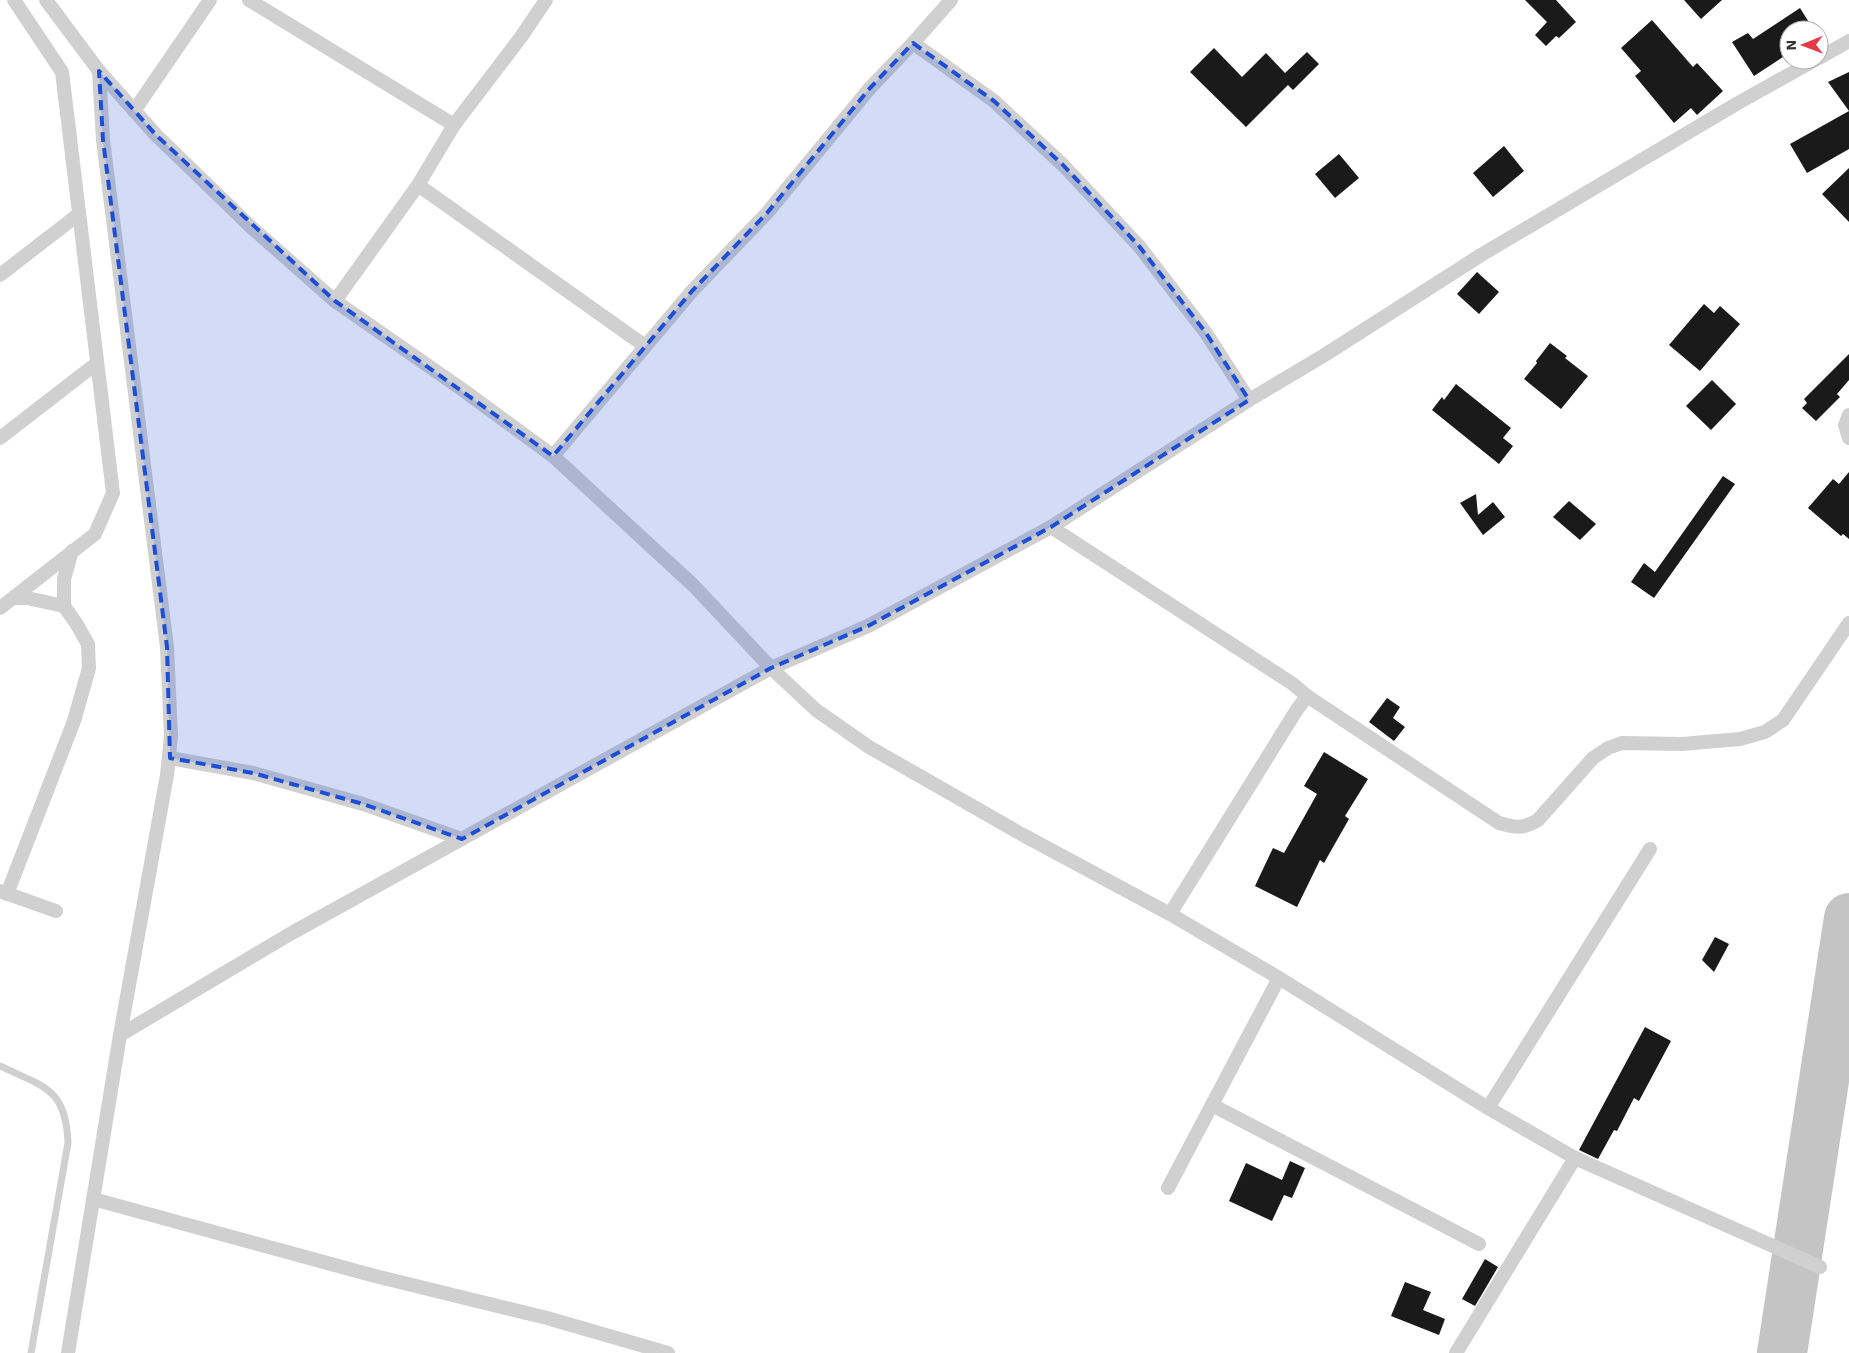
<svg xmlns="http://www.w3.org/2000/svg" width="1849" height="1353" viewBox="0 0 1849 1353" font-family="'Work Sans',sans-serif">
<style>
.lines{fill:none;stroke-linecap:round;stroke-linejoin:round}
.taxiway{stroke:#c4c4c4;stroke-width:50}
.building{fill:#1a1a1a}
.service{stroke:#d0d0d0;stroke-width:7}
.minor{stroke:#d0d0d0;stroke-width:14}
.marked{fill:#1d4ed8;fill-opacity:0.2;stroke:#1d4ed8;stroke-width:4;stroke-dasharray:10 6;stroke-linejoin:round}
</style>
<rect width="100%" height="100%" fill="#fff"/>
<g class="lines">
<!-- taxiway -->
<polyline class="taxiway" points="1782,1353 1849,918"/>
</g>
<!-- building -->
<g class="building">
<polygon points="1525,0 1556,0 1576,22 1559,38 1556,36 1546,46 1535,35 1547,22"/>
<polygon points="1684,0 1722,0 1701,19"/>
<polygon points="1800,8 1810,24 1800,30 1789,30 1789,53 1754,76 1732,42 1748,33 1753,39"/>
<polygon points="1652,20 1693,67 1697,63 1723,91 1697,115 1691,108 1674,123 1635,76 1641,71 1621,48"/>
<polygon points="1214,48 1242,77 1266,53 1285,73 1307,52 1319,64 1293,90 1288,85 1246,127 1190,72"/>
<polygon points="1849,72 1849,149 1807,173 1790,144 1849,111 1828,82"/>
<polygon points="1504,146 1524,171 1493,197 1473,173"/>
<polygon points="1339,154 1359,178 1335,198 1315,174"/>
<polygon points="1849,168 1849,222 1822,194"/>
<polygon points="1477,272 1499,292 1479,314 1457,294"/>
<polygon points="1704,304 1714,313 1720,306 1740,324 1700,371 1669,345"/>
<polygon points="1550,343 1567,356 1565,358 1588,376 1561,409 1524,379 1537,363 1536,361"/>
<polygon points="1849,354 1849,380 1837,394 1840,397 1816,421 1802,408 1807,403 1804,399"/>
<polygon points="1712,380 1736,404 1711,430 1686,406"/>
<polygon points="1456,384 1511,428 1503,438 1513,446 1499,464 1432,410 1442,397 1444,400"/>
<polygon points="1849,472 1849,539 1843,534 1841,536 1808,508 1833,479 1839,484"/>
<polygon points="1723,476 1735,484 1654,598 1631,582 1644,563 1655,572"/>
<polygon points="1476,494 1478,515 1493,502 1505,517 1483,535 1460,503"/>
<polygon points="1569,501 1596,524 1580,540 1553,517"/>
<polygon points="1387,698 1400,707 1393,718 1405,727 1394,741 1369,722"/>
<polygon points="1324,752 1368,779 1345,816 1349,819 1324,863 1320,860 1297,907 1255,886 1273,848 1284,853 1317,794 1304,786"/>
<polygon points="1715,937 1729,944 1714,972 1702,960"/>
<polygon points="1645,1027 1671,1041 1639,1101 1634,1098 1617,1131 1614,1130 1598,1159 1579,1150"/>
<polygon points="1290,1161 1305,1168 1292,1198 1284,1195 1272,1221 1229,1201 1246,1163 1282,1180"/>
<polygon points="1485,1259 1498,1267 1475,1306 1462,1299"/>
<polygon points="1405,1282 1431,1292 1423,1310 1445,1319 1439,1335 1391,1316"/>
</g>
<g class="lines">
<!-- service -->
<path class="service" d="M0 1066C44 1087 66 1088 68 1143L31 1353"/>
<!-- minor -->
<g class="minor">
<polyline points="46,0 99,71 103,140 167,647 171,736 167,775 120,1035 68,1353"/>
<polyline points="249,0 454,125"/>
<polyline points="913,43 951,0"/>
<polyline points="1819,58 1849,41"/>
<polyline points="99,71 156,135 251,227 335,301 463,390 553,456 694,586 771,668 816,710 869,747 1023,835 1170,914 1279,978 1488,1108 1575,1158 1820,1267"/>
<polyline points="134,111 210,0"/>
<polyline points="418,185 645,346"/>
<polyline points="0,275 79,214"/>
<polyline points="335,301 418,185 454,125 521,37 546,0"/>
<polyline points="1849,415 1845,425 1849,438"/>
<polyline points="0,438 97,363"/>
<polyline points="553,456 692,291 767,213 870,88 913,43 994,101 1063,165 1139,246 1206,333 1249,400"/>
<polyline points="1051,527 1293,684 1307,696 1296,711 1170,914"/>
<polyline points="64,606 64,579 72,551"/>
<polyline points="0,608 95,534 113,493 62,72 14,0"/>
<path d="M1307 696 1499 823C1516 828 1523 829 1538 820L1593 758 1608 748 1622 743 1682 744 1740 739 1765 732 1783 720 1849 623"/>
<polyline points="170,758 253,773 363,804 462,839"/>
<polyline points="0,891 56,911"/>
<polyline points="7,894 74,721 89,668 88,644 76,623 64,606 27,598 13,598"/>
<polyline points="120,1035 290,934 771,668 868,626 1051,527 1249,400 1323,356 1481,255 1738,103 1815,60"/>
<polyline points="1212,1105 1479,1244"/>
<polyline points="1488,1108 1650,849"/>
<polyline points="1168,1188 1279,978"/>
<polyline points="93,1199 375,1276 547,1318 668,1353"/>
<polyline points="1456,1353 1575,1158"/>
</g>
</g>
<!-- marked area -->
<path class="marked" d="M913 43 994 101 1063 165 1139 246 1206 333 1249 400 1051 527 868 626 771 668 462 839 363 804 253 773 170 758 167 647 103 140 99 71 156 135 335 301 553 456 692 291 767 213 870 88Z"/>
<!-- north arrow -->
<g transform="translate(1804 45) rotate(269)"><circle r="24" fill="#ffffff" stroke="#adadad"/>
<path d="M0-4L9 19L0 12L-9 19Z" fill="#e63946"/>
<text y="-8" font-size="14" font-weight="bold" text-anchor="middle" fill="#333333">N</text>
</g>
</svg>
